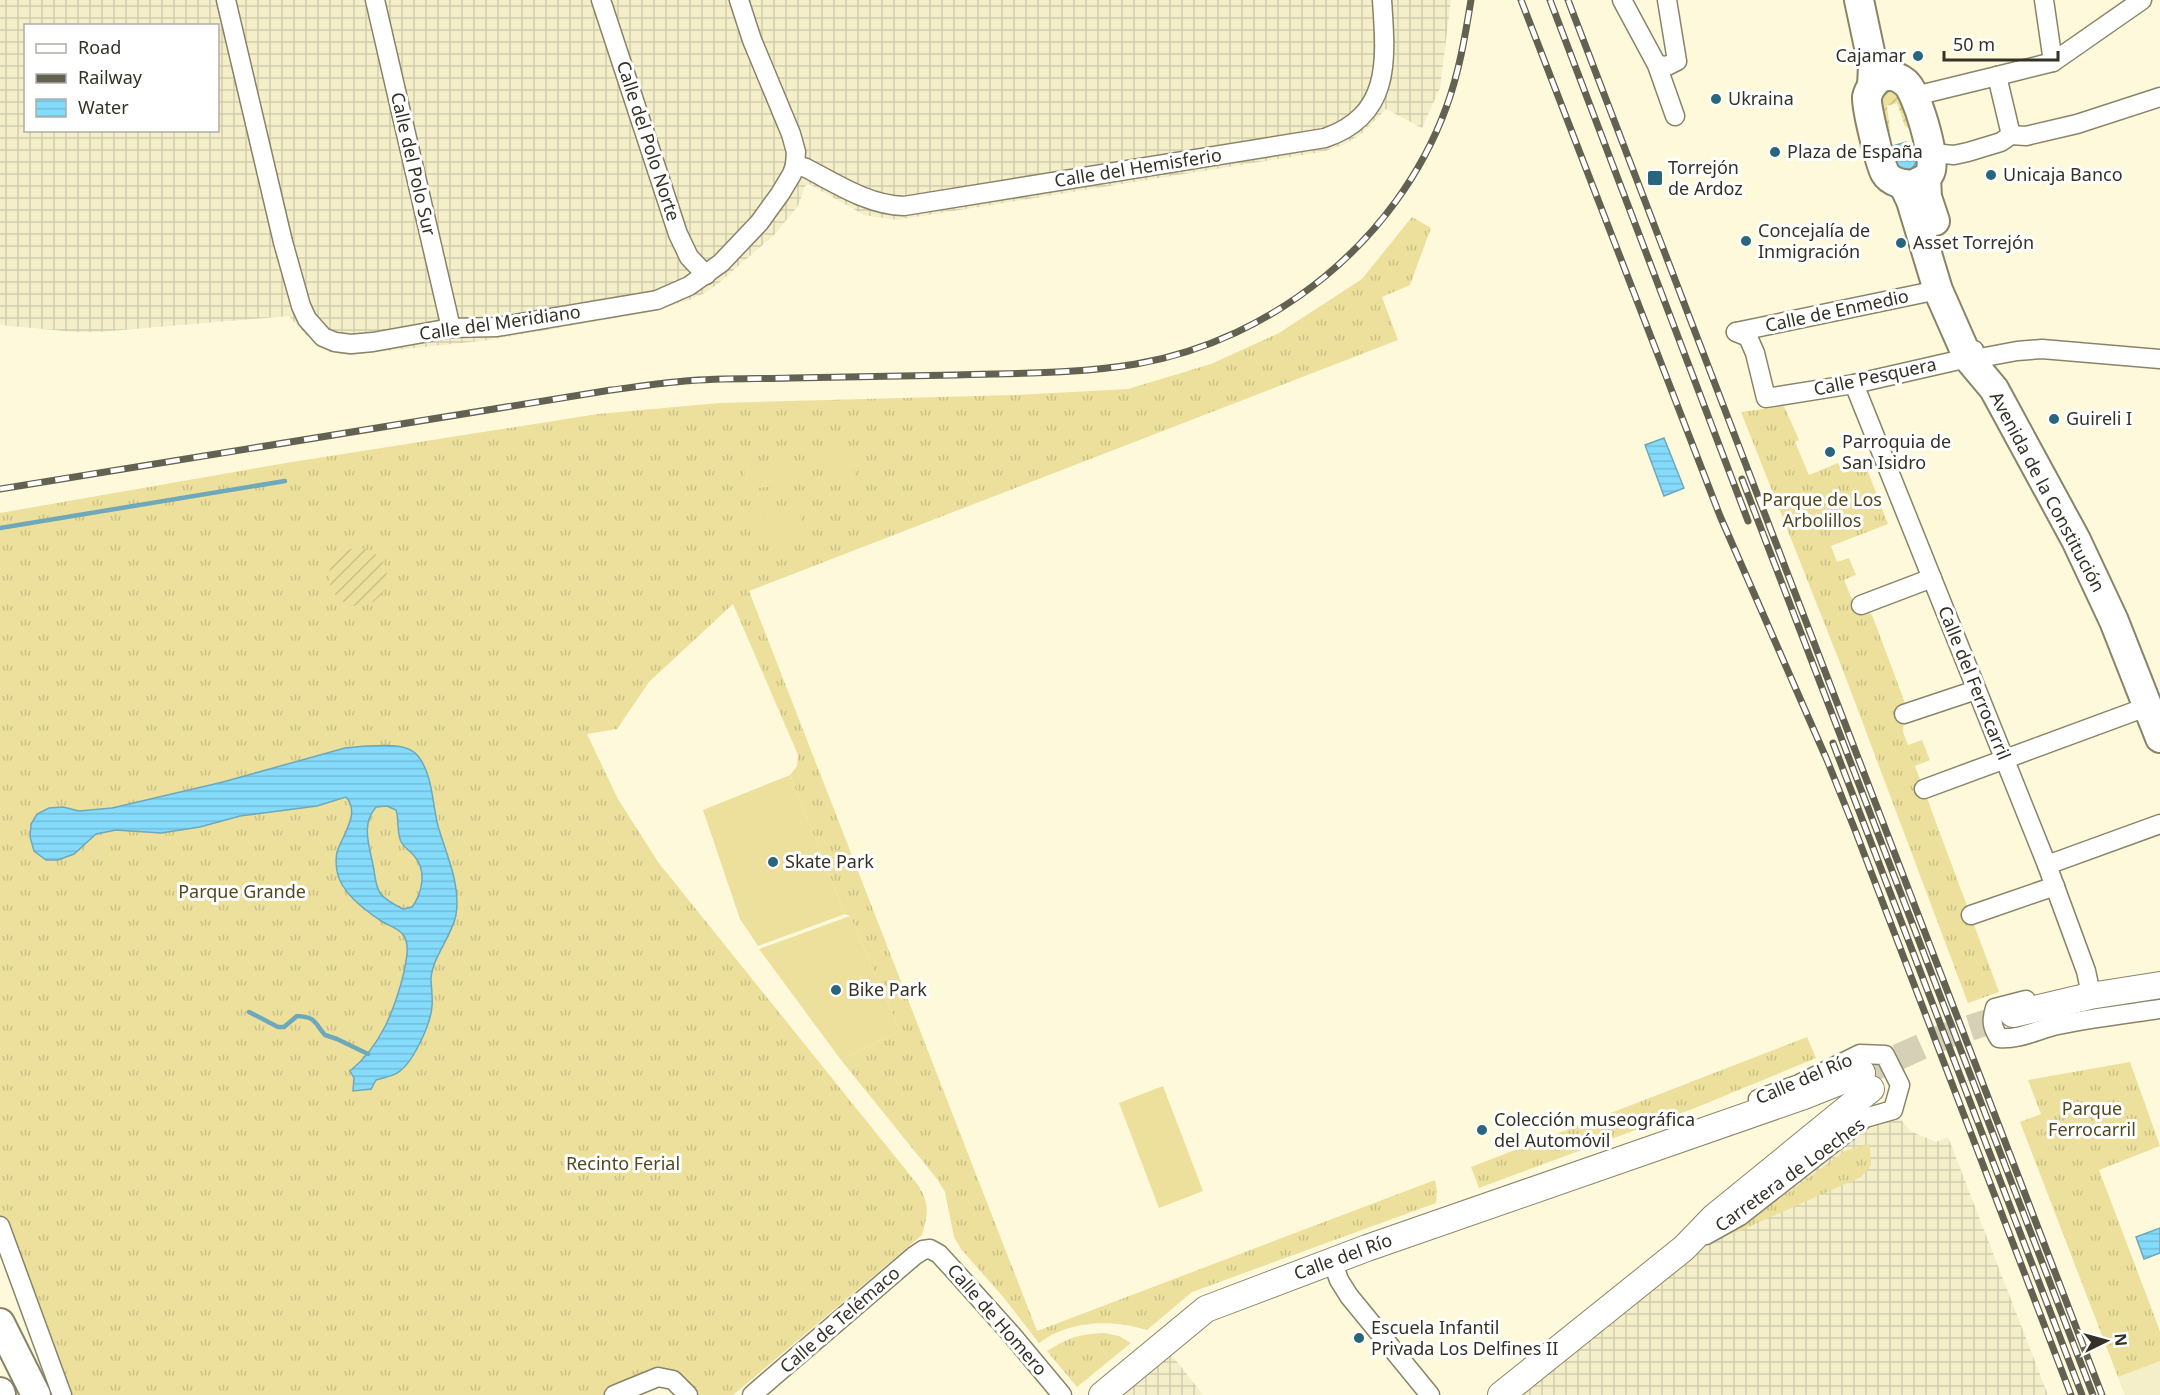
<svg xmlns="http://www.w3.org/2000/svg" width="2160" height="1395" viewBox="0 0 2160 1395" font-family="'Noto Sans',sans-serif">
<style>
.built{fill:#f4eec9}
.industrial{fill:url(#industrial-grid);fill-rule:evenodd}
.grass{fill:url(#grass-tufts)}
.garden{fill:url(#garden-furrows)}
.pitch{fill:#ece09c}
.water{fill:url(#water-rules);stroke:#6da8bb;stroke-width:1.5;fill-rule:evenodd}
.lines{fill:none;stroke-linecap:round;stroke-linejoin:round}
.stream{stroke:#6da8bb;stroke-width:4.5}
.secondary-tunnel{stroke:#d6d1b6;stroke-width:26;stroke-dasharray:26 13;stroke-linecap:butt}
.street-casing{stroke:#898469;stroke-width:21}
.secondary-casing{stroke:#898469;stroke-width:28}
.primary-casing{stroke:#898469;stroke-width:32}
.street{stroke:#fff;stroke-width:18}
.secondary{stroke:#fff;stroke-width:26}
.primary{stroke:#fff;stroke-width:28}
.rail-casing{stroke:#636151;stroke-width:7}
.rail{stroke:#fff;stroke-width:4.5;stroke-dasharray:14;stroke-linecap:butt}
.poi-dot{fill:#27667c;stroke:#fff;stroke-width:2}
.labels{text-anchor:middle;stroke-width:6;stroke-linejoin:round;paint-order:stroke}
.poi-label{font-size:18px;fill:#343227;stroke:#fff;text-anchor:start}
.street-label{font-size:18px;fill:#343227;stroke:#fff}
.park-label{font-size:18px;fill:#514a21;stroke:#fff}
</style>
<defs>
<pattern id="industrial-grid" width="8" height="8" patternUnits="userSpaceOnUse" patternTransform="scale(1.5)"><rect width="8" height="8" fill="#f4eec9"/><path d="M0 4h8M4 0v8" fill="none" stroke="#d2cdad"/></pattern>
<pattern id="grass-tufts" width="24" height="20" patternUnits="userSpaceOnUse" patternTransform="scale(1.5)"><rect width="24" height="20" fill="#ece09c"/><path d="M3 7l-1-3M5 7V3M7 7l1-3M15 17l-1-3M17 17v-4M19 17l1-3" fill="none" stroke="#cbc186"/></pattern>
<pattern id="garden-furrows" width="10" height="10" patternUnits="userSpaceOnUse" patternTransform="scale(1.5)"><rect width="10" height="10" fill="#ece09c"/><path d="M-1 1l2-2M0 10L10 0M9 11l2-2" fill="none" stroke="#cbc186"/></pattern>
<pattern id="water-rules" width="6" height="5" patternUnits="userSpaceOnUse" patternTransform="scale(1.5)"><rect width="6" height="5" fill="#85dbfb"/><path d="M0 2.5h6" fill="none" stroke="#73bcd7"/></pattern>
</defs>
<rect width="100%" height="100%" fill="#fef9da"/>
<!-- built -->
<polygon class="built" points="2160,1361 2160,1395 2125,1395 2118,1377"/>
<!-- industrial -->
<g class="industrial">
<path d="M0 0H1451L1440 88 1422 128 1386 109 1360 135 1343 145 1322 152 897 220 864 215 809 184 805 186 798 206 774 235 720 282 707 292 689 300 649 312 489 340 350 355 329 352 306 335 289 316 98 332H75L0 325ZM26 26H218V130H26Z"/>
<polygon points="1893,1110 1910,1131 1936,1142 1948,1137 2048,1395 1501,1395 1865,1118"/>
<polygon points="1164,1345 1203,1395 1102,1395"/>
</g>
<!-- grass -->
<g class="grass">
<path d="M1412 217 1431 228 1410 285 1382 297 1398 340 749 591 1037 1331 1435 1180 1437 1191 1436 1203 1192 1292 1147 1330C1112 1319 1069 1320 1039 1343L1004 1298 961 1249 954 1237 945 1192 937 1179 841 1060 900 1031 850 916 845 914 790 775 797 766 798 755 733 604 649 682 617 729 587 734 618 799 658 862 918 1185C930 1204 928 1213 922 1235L733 1395H688L673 1380 614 1395H62L0 1250V513L286 463 598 414 719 403 1014 395 1128 389 1211 364 1279 333 1362 279Z"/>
<polygon points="1784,406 1799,440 1795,442 1809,475 1838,463 1843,473 1865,464 1888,524 1831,546 1837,562 1849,558 1856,575 1844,580 1851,597 1872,615 1905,703 1903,732 1908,745 1922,740 1930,760 1915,766 1999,992 1968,1003 1844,673 1741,412"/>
<polygon points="1807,1037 1816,1058 1695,1108 1479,1188 1471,1167"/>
<polygon points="2130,1062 2160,1146 2099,1170 2160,1331 2160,1361 2118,1377 2020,1122 2041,1114 2028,1080"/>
<polygon points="1870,1144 1871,1165 1861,1177 1730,1235 1845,1151"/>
<path d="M1104 1333 1119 1336 1131 1343 1077 1387 1047 1351C1068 1338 1079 1334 1104 1333Z"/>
</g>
<!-- garden -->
<g class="garden">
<polygon points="1888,90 1899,91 1916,134 1905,126 1897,103 1887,106 1890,130 1888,136 1879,96"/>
<circle cx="358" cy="577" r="29"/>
</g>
<!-- pitch -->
<g class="pitch">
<polygon points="852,451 855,483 827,486 824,453"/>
<polygon points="795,458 797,484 746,489 744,463"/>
<polygon points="800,511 802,537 751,541 749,516"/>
<polygon points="790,775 845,914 758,946 740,919 703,810"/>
<polygon points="850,916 900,1031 841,1060 759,949"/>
<polygon points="1163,1086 1203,1191 1159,1208 1119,1103"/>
</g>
<!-- water -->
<g class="water">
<path d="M1906 142 1917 151C1918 164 1915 168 1903 173L1888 155 1893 146Z"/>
<polygon points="1664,438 1684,488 1664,496 1645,445"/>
<path d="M366 746C381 746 407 742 418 756 433 775 432 803 438 826 446 854 461 884 456 915 452 936 433 956 431 978 431 987 433 997 432 1006 431 1023 413 1064 397 1073 391 1077 382 1078 376 1080L371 1089 353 1091 354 1078 350 1071C381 1046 395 1009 404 972 406 961 410 946 404 936 399 928 389 926 381 921 365 910 340 892 337 871 336 865 336 857 337 852 342 836 361 813 346 797L317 806 240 816 200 827 161 833 116 830 96 834 74 854 58 860H46L34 851 30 837 31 824 37 814 49 808 63 807 79 811 112 808 223 782 345 748ZM387 806 396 810C399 819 397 830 400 839 401 846 411 851 415 857 427 871 422 894 412 907L403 909C395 905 385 900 380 893 375 885 375 874 373 865 369 844 361 825 376 807Z"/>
<polygon points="2160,1228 2160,1253 2144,1259 2136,1237"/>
</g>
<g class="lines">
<!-- stream -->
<g class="stream">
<polyline points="0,528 285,481"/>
<path d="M249 1012 278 1027H284L297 1016C317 1017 314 1023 325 1035L337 1039 368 1054"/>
</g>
<!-- secondary-tunnel -->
<polyline class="secondary-tunnel" points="1862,1073 1948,1035 2013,1014"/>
<!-- street casing -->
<g class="street-casing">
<g id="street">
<polyline points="226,0 283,242 301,306 307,319 323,337 335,342 351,344 373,342 451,328 497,327 657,300 689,286 721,263 759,223 780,194 792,174 795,165 796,152 791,134 752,40 739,0"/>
<polyline points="375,0 451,328"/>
<polyline points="601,0 678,234 689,257 706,275"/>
<polyline points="1622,0 1657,65 1675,116"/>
<polyline points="2044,0 2053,62"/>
<polyline points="1657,65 1667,66 1677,61 1667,0"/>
<polyline points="1997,76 2053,62 2142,0"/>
<polyline points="1915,96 1997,76 2011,135"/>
<polyline points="1930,153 1954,155 1968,152 2001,142 2011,135 2026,136 2077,124 2160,97"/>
<path d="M795 165 806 168C837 184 868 205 904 206L1325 138C1392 115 1386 59 1382 0"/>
<polyline points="1736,332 1748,337 1755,353 1766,398 1854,384 1968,358 1974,350"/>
<polyline points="1736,332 1938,290"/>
<polyline points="1977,370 1985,357 2017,351 2042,349 2160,359"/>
<polyline points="1854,384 2047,865 2086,971 2089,985"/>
<polyline points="1861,605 1932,578"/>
<polyline points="1904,714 1976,690"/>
<polyline points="1924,789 2149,706"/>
<polyline points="2047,865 2160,824"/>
<polyline points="1971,915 2055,886"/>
<path d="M2026 1000 1995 1008C1991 1021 1992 1027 1999 1038 2019 1040 2039 1029 2058 1025 2092 1018 2126 1014 2160 1009"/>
<polyline points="0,1226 62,1395"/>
<polyline points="1706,1235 1740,1216 1865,1118 1893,1110 1900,1085 1885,1055 1860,1054 1799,1084 1758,1099"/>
<polyline points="1332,1260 1339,1280 1349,1296 1430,1395"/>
<polyline points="614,1395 658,1377 673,1380 688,1395"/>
<polyline points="752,1395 914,1256 923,1250 930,1249 939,1254 950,1266 1012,1335 1062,1395"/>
</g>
</g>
<!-- secondary casing -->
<g class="secondary-casing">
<g id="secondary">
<polyline points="2013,1014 2090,996 2160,985"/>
<polyline points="1102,1395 1206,1309 1367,1248 1804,1096 1862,1073"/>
<polyline points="1501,1395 1684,1248 1714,1217 1871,1089"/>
</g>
</g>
<!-- primary casing -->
<g class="primary-casing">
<g id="primary">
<polyline points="1859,0 1873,66 1872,86"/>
<path d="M1884 76C1893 75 1899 77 1906 83 1917 93 1935 154 1931 170 1929 178 1921 181 1914 184 1905 186 1890 182 1885 173 1880 164 1866 107 1867 97 1869 88 1876 80 1884 76Z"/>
<polyline points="1926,178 1927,197 1935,221"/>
<polyline points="1903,184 1911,201 1938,290 1968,358 1994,389 2076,540 2114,621 2160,738"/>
<polyline points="0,1323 36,1395"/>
<polyline points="0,1392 1,1395"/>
</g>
</g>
<!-- street -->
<use href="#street" class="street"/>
<!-- secondary -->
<use href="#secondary" class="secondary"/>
<!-- primary -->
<use href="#primary" class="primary"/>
<!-- rail casing -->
<g class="rail-casing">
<g id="rail">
<polyline points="1521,0 1720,516 1827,760 1855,830 2071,1395"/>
<polyline points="1550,0 1748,521"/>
<polyline points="1568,0 2102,1395"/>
<polyline points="1742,479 2093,1395"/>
<path d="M0 489 611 390C635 387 660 383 685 381 720 378 756 379 791 378 846 377 901 376 956 375 1016 373 1077 374 1136 364 1274 340 1397 241 1446 108 1459 73 1465 37 1471 0"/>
<polyline points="1833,743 2082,1395"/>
</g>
</g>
<!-- rail -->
<use href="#rail" class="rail"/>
</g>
<!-- markers -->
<g class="poi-dot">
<circle cx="1918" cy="56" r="6"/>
<circle cx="1716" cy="99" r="6"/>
<circle cx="1775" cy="152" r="6"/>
<circle cx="1991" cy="175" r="6"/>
<rect x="1647" y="170" width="16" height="16" rx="3"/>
<circle cx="1746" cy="241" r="6"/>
<circle cx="1901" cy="243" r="6"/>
<circle cx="2054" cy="419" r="6"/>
<circle cx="1830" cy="452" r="6"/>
<circle cx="773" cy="862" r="6"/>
<circle cx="836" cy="990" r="6"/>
<circle cx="1482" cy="1130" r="6"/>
<circle cx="1359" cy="1338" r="6"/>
</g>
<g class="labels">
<!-- poi labels -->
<g class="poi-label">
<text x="1906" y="62" text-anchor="end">Cajamar</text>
<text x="1728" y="105">Ukraina</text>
<text x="1787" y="158">Plaza de España</text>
<text x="1668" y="174">Torrejón<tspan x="1668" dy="21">de Ardoz</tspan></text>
<text x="2003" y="181">Unicaja Banco</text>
<text x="1758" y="237">Concejalía de<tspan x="1758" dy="21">Inmigración</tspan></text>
<text x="1913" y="249">Asset Torrejón</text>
<text x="2066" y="425">Guireli I</text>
<text x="1842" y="448">Parroquia de<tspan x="1842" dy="21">San Isidro</tspan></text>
<text x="785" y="868">Skate Park</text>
<text x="848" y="996">Bike Park</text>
<text x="1494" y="1126">Colección museográfica<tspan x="1494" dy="21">del Automóvil</tspan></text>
<text x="1371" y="1334">Escuela Infantil<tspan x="1371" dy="21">Privada Los Delfines II</tspan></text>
</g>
<!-- street labels -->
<g class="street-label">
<text transform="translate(648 141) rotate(72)" y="6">Calle del Polo Norte</text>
<text transform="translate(413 164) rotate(77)" y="6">Calle del Polo Sur</text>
<text transform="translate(1138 168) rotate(-9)" y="6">Calle del Hemisferio</text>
<text transform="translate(1837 311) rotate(-12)" y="6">Calle de Enmedio</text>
<text transform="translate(500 323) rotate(-8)" y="6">Calle del Meridiano</text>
<text transform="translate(1875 377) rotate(-12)" y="6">Calle Pesquera</text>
<text transform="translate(2047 492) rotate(62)" y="6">Avenida de la Constitución</text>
<text transform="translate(1974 683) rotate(68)" y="6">Calle del Ferrocarril</text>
<text transform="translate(1804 1079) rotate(-23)" y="6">Calle del Río</text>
<text transform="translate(1790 1175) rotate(-36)" y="6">Carretera de Loeches</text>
<text transform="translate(1343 1257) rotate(-20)" y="6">Calle del Río</text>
<text transform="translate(840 1320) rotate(-41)" y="6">Calle de Telémaco</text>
<text transform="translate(997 1320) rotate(49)" y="6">Calle de Homero</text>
</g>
<!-- park labels -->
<g class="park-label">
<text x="1822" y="506">Parque de Los<tspan x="1822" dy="21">Arbolillos</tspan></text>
<text x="242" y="898">Parque Grande</text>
<text x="2092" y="1115">Parque<tspan x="2092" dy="21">Ferrocarril</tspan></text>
<text x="623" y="1170">Recinto Ferial</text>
</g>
</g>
<!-- legend -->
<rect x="24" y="24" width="195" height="108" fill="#ffffff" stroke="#aeada9" stroke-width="1.5"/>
<rect x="36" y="44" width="30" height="9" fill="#ffffff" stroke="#aeada9" stroke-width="1.5"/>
<text x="78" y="54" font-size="18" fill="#343227">Road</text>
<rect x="36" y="74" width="30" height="9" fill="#636151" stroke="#aeada9" stroke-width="1.5"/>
<text x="78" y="84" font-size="18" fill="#343227">Railway</text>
<rect x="36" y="99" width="30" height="18" fill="url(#water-rules)" stroke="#aeada9" stroke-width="1.5"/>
<text x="78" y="114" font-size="18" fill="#343227">Water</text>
<!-- north arrow -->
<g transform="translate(2106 1341) rotate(85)" stroke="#ffffff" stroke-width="4.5" paint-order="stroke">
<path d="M0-4.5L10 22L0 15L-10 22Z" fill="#343227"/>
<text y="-9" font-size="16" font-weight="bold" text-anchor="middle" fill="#343227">N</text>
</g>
<!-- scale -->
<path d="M1944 51v9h114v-9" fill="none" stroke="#343227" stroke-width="3"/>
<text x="1953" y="51" font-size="18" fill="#343227" stroke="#ffffff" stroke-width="4.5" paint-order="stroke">50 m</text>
</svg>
